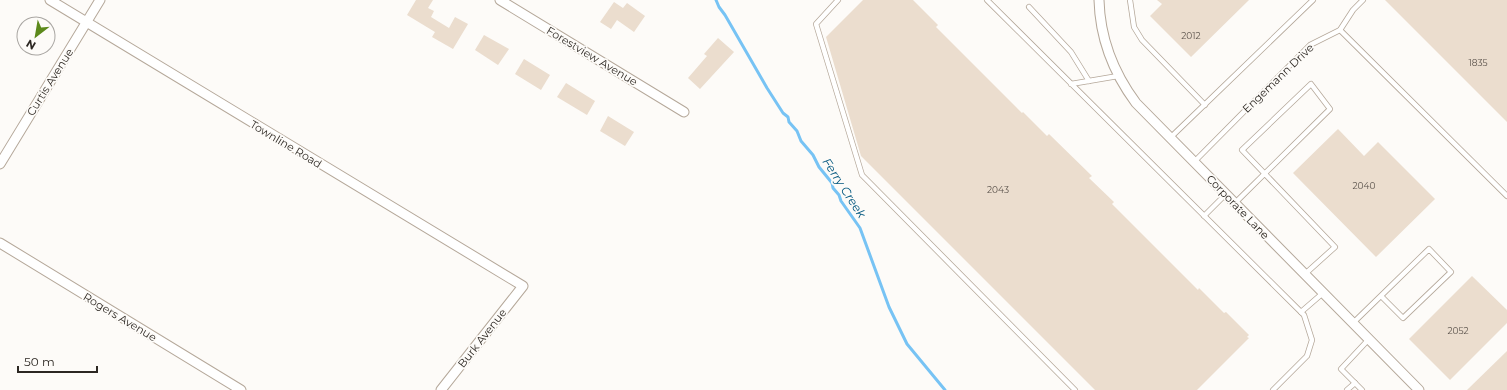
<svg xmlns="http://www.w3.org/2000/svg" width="1507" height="390" viewBox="0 0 1507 390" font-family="Montserrat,sans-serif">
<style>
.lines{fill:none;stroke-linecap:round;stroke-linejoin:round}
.stream{stroke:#77c3f4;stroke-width:3}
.building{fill:#ebddce}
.service-casing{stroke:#b5a89a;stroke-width:6}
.minor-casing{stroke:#b5a89a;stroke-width:11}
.service{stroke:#fff;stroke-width:4.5}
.minor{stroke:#fff;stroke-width:9}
.labels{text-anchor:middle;stroke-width:3.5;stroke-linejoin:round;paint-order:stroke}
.number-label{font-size:9px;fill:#5c544d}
.street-label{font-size:11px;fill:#2c2722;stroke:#fdfbf8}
.water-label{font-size:12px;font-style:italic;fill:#01567e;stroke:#fdfbf8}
</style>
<rect width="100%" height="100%" fill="#fdfbf8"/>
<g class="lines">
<!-- stream -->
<polyline class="stream" points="716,0 719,7 725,15 767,88 783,113 788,117 789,122 797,131 801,141 813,155 819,167 832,183 833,188 839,195 841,201 860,228 889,307 907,344 945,390"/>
</g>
<!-- building -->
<g class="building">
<polygon points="416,0 433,0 428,8 434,11 431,17 449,28 455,17 468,24 453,49 432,37 435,32 407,15"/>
<polygon points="863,0 913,0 938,25 936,27 1022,113 1023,112 1047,136 1049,134 1092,176 1089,178 1114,202 1112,204 1198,290 1199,288 1224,313 1226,312 1249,335 1247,337 1249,338 1197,390 1095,390 861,156 826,37"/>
<polygon points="1157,0 1249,0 1191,57 1150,16 1162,4"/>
<polygon points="1385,0 1507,0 1507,122"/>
<polygon points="614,2 623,8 627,3 645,16 634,32 617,20 611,29 600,22"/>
<polygon points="484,35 509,49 498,65 475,50"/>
<polygon points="718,38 734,52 700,89 688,78 707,56 704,54"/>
<polygon points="524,59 550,75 541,90 515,74"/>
<polygon points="566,83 595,101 587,115 557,97"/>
<polygon points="608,116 634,132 625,146 600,131"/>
<polygon points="1338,129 1364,156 1378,142 1435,199 1376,257 1293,173"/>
<polygon points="1472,276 1507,310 1507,323 1450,380 1409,339"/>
<polygon points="1507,351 1507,390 1467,390"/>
</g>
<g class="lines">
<!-- service casing -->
<g class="service-casing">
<g id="service">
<polyline points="838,0 816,24 862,175 1075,390"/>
<polyline points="987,0 1304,315 1312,340 1307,356 1273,390"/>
<polyline points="1130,0 1134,27 1142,40 1205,105"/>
<polyline points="1029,7 1071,52 1089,81"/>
<polyline points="1340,30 1507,196"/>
<polyline points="1071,84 1118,76"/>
<polyline points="1170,138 1313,0"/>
<polyline points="1194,162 1310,45 1340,30 1353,10 1363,0"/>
<polyline points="1235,203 1330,109 1311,84 1242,150 1335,247 1305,274"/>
<polyline points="1204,216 1226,194"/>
<polyline points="1301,312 1323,293"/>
<polyline points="1353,323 1429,249 1451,272 1403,318 1381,296"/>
<polyline points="1347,390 1355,383"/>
<polyline points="1362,390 1341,369 1369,339"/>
</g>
</g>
<!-- minor casing -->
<g class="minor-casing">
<g id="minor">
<polyline points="50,0 523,286 441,390"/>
<polyline points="500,0 684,112"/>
<path d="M1099 0C1100 39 1113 72 1136 103L1419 390"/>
<polyline points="0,164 100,0"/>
<polyline points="0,243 241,390"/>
</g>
</g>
<!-- service -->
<use href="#service" class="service"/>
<!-- minor -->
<use href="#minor" class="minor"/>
</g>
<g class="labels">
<!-- number labels -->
<g class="number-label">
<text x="1191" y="39">2012</text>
<text x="1478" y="66">1835</text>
<text x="1364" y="189">2040</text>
<text x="998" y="193">2043</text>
<text x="1458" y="334">2052</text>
</g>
<!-- street labels -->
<g class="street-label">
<text transform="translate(592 56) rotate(31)" y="4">Forestview Avenue</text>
<text transform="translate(1278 78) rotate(-44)" y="4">Engemann Drive</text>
<text transform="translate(50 82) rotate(-58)" y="4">Curtis Avenue</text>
<text transform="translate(286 144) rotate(31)" y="4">Townline Road</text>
<text transform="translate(1238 207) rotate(46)" y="4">Corporate Lane</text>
<text transform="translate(120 317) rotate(31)" y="4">Rogers Avenue</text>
<text transform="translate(482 338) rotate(-52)" y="4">Burk Avenue</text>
</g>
<!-- water labels -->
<g class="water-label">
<text transform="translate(844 188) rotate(57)" y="4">Ferry Creek</text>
</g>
</g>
<!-- north arrow -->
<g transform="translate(36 36) rotate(211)"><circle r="19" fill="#fdfbf8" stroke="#a9a6a2"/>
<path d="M0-3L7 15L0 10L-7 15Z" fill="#5c891b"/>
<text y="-6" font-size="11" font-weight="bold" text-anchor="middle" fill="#2c2722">N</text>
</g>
<!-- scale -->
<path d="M18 366v6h79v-6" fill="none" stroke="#2c2722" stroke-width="2"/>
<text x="24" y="366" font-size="12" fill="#2c2722" stroke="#fdfbf8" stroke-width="3" paint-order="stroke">50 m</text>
</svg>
